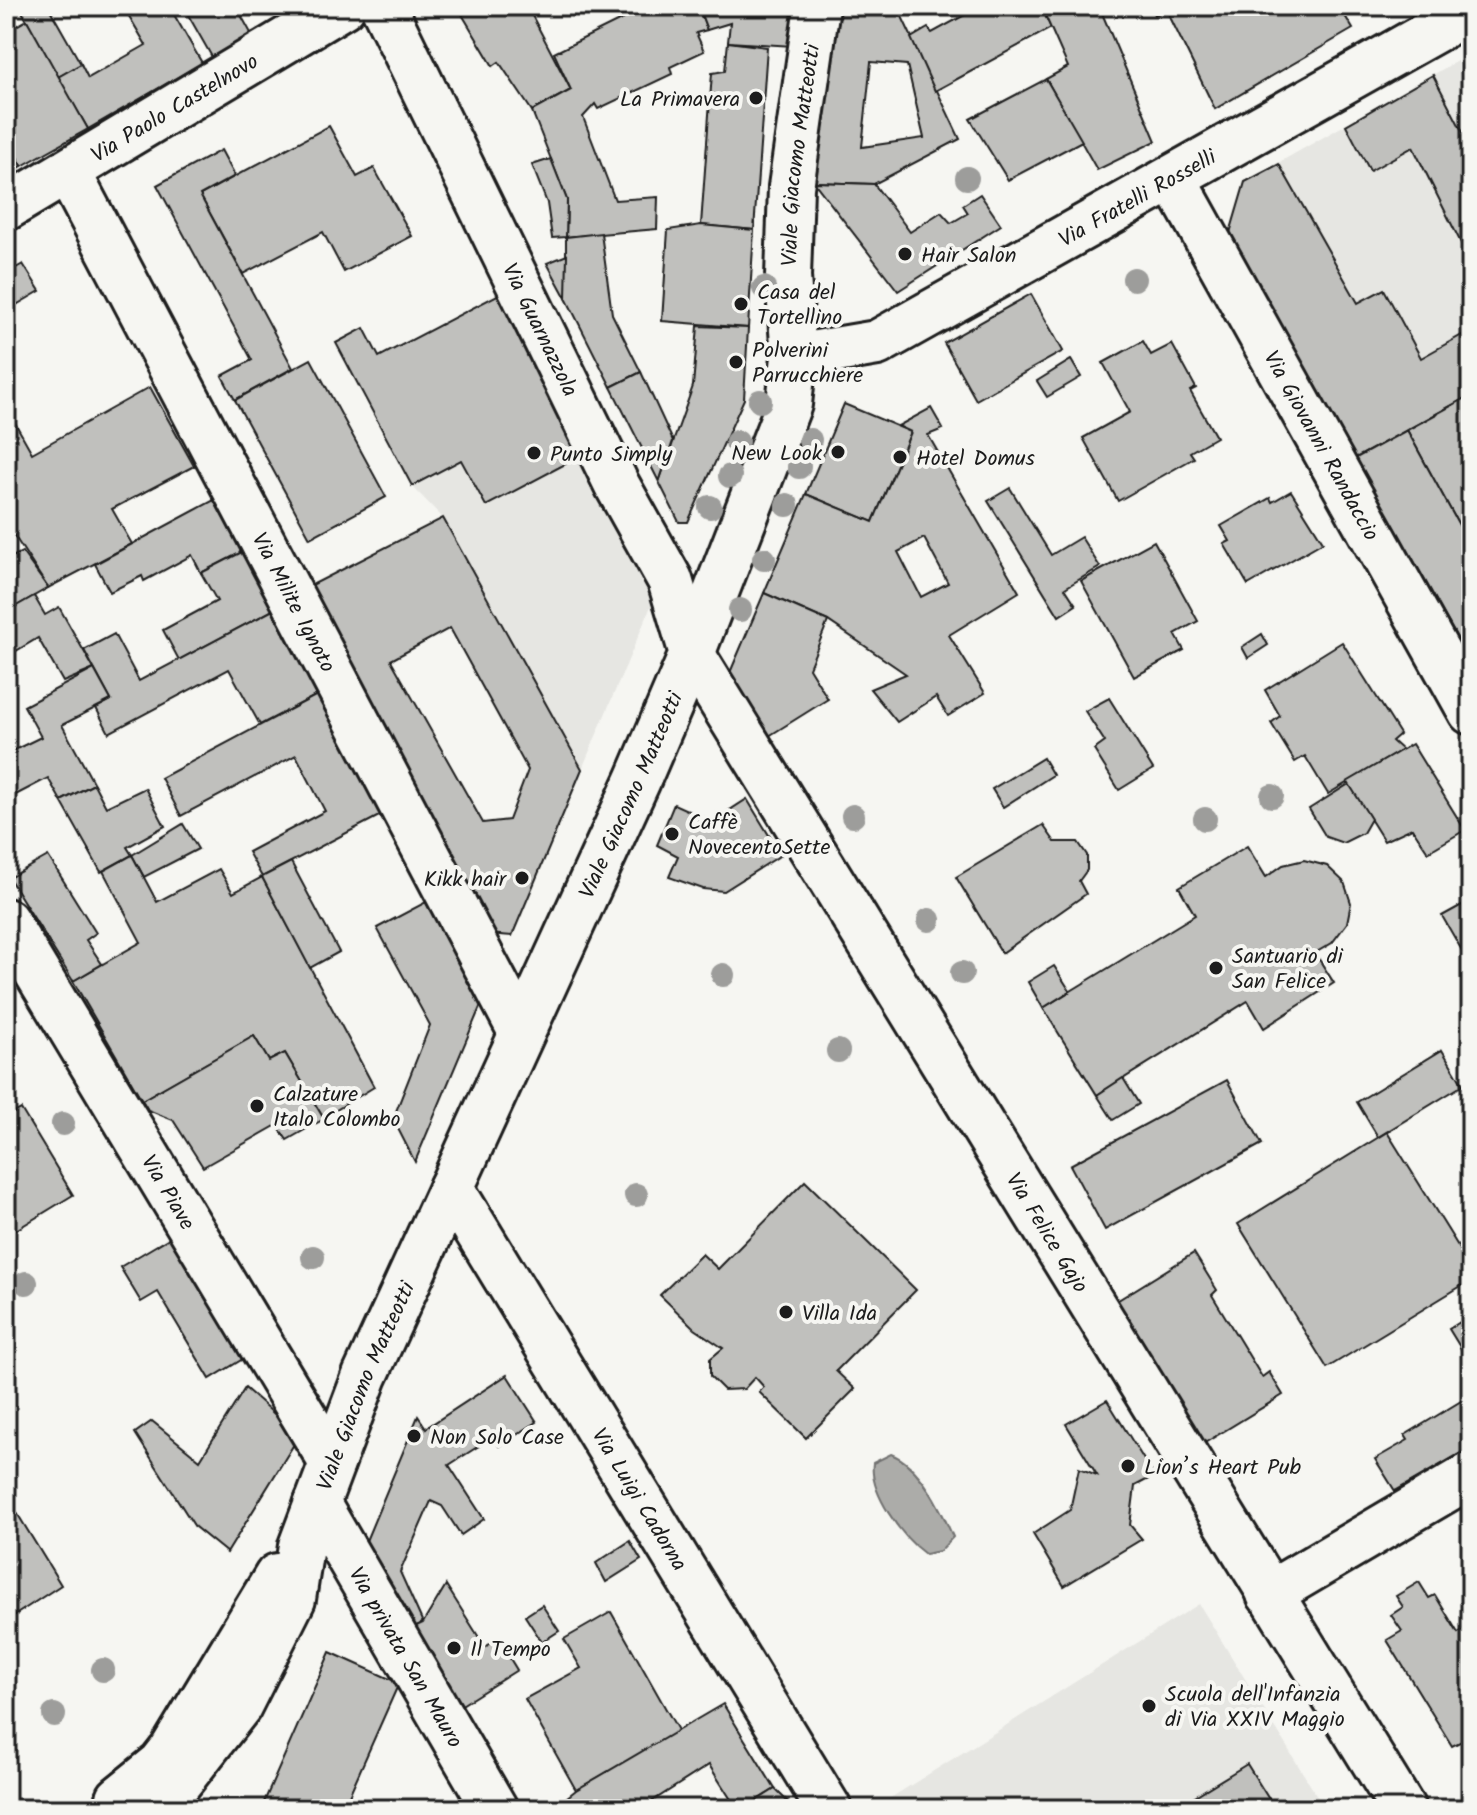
<svg xmlns="http://www.w3.org/2000/svg" width="1477" height="1815" viewBox="0 0 1477 1815" font-family="Kalam,sans-serif">
<style>
.built{fill:#e6e6e2}
.water{fill:#acaca9;stroke:#727271;stroke-width:2}
.building{fill:#c0c0bd;stroke:#1c1c1c;stroke-width:2;fill-rule:evenodd}
.lines{fill:none;stroke-linecap:round;stroke-linejoin:round}
.minor-casing{stroke:#1c1c1c;stroke-width:50}
.minor{stroke:#f6f6f2;stroke-width:44}
.tree{fill:#9d9d9b}
.poi-dot{fill:#1c1c1c;stroke:#f6f6f2;stroke-width:3}
.labels{text-anchor:middle;stroke-width:8;stroke-linejoin:round;paint-order:stroke}
.poi-label{font-size:22px;fill:#1c1c1c;stroke:#f6f6f2;text-anchor:start}
.street-label{font-size:22px;fill:#1c1c1c;stroke:#f6f6f2}
</style>
<rect width="100%" height="100%" fill="#f6f6f2"/>
<filter id="ink" filterUnits="userSpaceOnUse"><feTurbulence type="fractalNoise" baseFrequency=".0125" numOctaves="2"/><feDisplacementMap in="SourceGraphic" scale="16" xChannelSelector="R" yChannelSelector="G"/><feConvolveMatrix kernelMatrix="1 2 1 2 8 2 1 2 1" color-interpolation-filters="sRGB"/></filter>
<g filter="url(#ink)">
<!-- built -->
<g class="built">
<polygon points="1471,53 1471,663 1230,233 1245,182"/>
<polygon points="503,292 657,592 582,769 443,518 412,486 336,343 364,328 380,357"/>
<polygon points="1199,1604 1325,1809 873,1809"/>
</g>
<!-- water -->
<path class="water" d="M891 1454C920 1465 941 1509 953 1537L940 1551 925 1554C902 1537 869 1493 873 1463Z"/>
<!-- building -->
<g class="building">
<polygon points="19,6 48,6 81,64 58,77"/>
<polygon points="123,6 169,6 202,63 88,129 58,77 81,64 88,78 146,45"/>
<polygon points="183,6 236,6 252,35 212,57"/>
<polygon points="457,6 527,6 571,90 532,111 499,62 493,66"/>
<polygon points="649,6 698,6 707,30 696,33 704,51 670,67 672,74 598,109 595,104 583,117 615,200 658,197 657,229 566,237 567,200 532,111 571,90 554,53"/>
<polygon points="698,6 799,6 793,46 728,42 730,23 707,30"/>
<path d="M834 6H897L960 139 874 184 814 182ZM871 62 907 65 924 138 862 147Z"/>
<polygon points="981,6 1041,6 1051,28 935,91 911,38 928,28 932,33"/>
<polygon points="1041,6 1099,6 1156,141 1097,170 1046,79 1068,67"/>
<polygon points="1151,6 1183,6 1154,15"/>
<polygon points="1183,6 1339,6 1353,29 1215,109 1167,11"/>
<polygon points="27,20 88,129 22,166 6,138 6,83 15,78 6,62 6,32"/>
<polygon points="728,42 767,47 754,230 701,225 712,73 725,71"/>
<polygon points="1433,75 1471,148 1471,263 1413,147 1370,171 1346,125"/>
<polygon points="1046,79 1082,141 1008,180 970,119"/>
<polygon points="329,126 357,177 374,168 412,236 344,272 323,232 243,274 200,195"/>
<polygon points="6,138 22,166 6,176"/>
<polygon points="221,150 235,176 200,195 293,368 235,400 222,376 252,360 157,185"/>
<polygon points="551,159 567,200 566,237 552,238 547,203 532,165"/>
<polygon points="1279,164 1358,303 1384,289 1421,358 1471,330 1471,395 1356,458 1230,233 1245,182"/>
<polygon points="814,182 874,184 910,232 941,212 951,223 968,213 963,205 980,194 1001,225 898,291"/>
<polygon points="701,225 754,230 748,328 662,321 668,230"/>
<polygon points="601,233 612,314 641,372 611,387 566,298 566,237"/>
<polygon points="567,255 566,298 547,263"/>
<polygon points="6,256 14,269 23,264 40,291 6,311"/>
<polygon points="503,292 588,452 486,506 461,460 412,486 336,343 364,328 379,357"/>
<polygon points="1031,294 1063,351 976,400 944,343"/>
<polygon points="698,326 748,328 744,399 688,522 679,522 659,482 693,386"/>
<polygon points="1143,341 1151,355 1172,344 1196,388 1190,391 1216,437 1190,452 1194,458 1118,501 1083,438 1130,412 1103,363"/>
<polygon points="311,359 386,497 310,538 235,400"/>
<polygon points="1071,360 1081,377 1047,397 1037,381"/>
<polygon points="641,372 673,441 659,482 611,387"/>
<polygon points="150,387 194,466 112,509 132,544 48,588 6,523 6,425 14,421 32,453"/>
<polygon points="1471,395 1471,547 1407,430"/>
<polygon points="844,404 911,432 873,522 806,494"/>
<path d="M931 408 943 429 928 435 1019 592 949 635 985 693 948 716 936 697 897 722 870 689 906 674 828 621 764 593 806 494 873 522 911 432 898 426ZM924 538 948 583 921 597 898 552Z"/>
<polygon points="1407,430 1471,547 1471,663 1356,458"/>
<polygon points="1010,488 1051,555 1081,537 1100,567 1065,588 1076,605 1059,616 988,501"/>
<polygon points="1291,491 1323,542 1248,585 1224,544 1230,541 1221,526 1270,498 1272,502"/>
<polygon points="214,500 242,552 201,573 192,555 144,581 142,576 110,592 95,564"/>
<path d="M443 518 582 769 512 936 488 934 306 588ZM450 628 528 770 509 820 483 823 391 660Z"/>
<polygon points="1154,541 1198,621 1175,634 1184,650 1134,677 1081,581"/>
<polygon points="22,552 48,588 6,612 6,560"/>
<polygon points="242,552 273,610 179,660 163,630 217,601 201,573"/>
<polygon points="764,593 828,621 809,668 828,699 769,736 729,675"/>
<polygon points="34,596 45,615 59,607 94,669 63,682 38,638 6,657 6,612"/>
<polygon points="273,610 319,694 260,725 229,669 109,733 96,708 111,700 84,650 114,634 139,681"/>
<polygon points="1262,634 1268,645 1248,658 1242,647"/>
<polygon points="1342,642 1400,734 1392,741 1402,750 1328,794 1305,756 1295,762 1271,723 1280,716 1265,690"/>
<polygon points="94,669 111,700 62,725 94,784 61,801 48,778 6,800 6,754 41,737 24,706"/>
<polygon points="319,694 383,814 262,877 248,852 325,811 296,755 181,816 161,778"/>
<polygon points="1109,698 1153,769 1119,790 1094,750 1105,742 1085,711"/>
<polygon points="1412,744 1465,830 1428,852 1412,828 1384,841 1347,782"/>
<polygon points="1043,758 1053,775 1003,807 992,789"/>
<polygon points="94,784 106,807 145,788 165,826 127,847 132,855 101,872 61,801"/>
<polygon points="1349,784 1371,819 1363,833 1343,843 1326,837 1309,809"/>
<polygon points="747,799 781,855 724,891 703,889 669,877 678,856 657,845 674,804 709,820 716,819"/>
<polygon points="183,824 198,849 144,877 132,855"/>
<polygon points="1043,825 1055,842 1078,842 1087,855 1087,870 1079,881 1086,894 1002,953 956,877"/>
<polygon points="1247,846 1266,877 1283,865 1304,860 1327,866 1344,882 1351,903 1347,923 1332,943 1315,953 1334,983 1264,1028 1248,1001 1097,1095 1043,1008 1195,915 1179,887"/>
<polygon points="132,855 157,902 219,869 233,893 262,877 374,1087 323,1118 285,1053 269,1061 254,1036 142,1100 73,981 141,942 103,871"/>
<polygon points="48,856 96,933 86,940 102,964 73,981 9,878"/>
<polygon points="291,862 339,952 310,968 262,877"/>
<polygon points="1471,900 1471,966 1442,916"/>
<polygon points="426,902 481,1005 415,1162 393,1119 430,1025 377,928"/>
<polygon points="1054,966 1070,991 1043,1008 1028,982"/>
<polygon points="254,1036 269,1061 285,1053 324,1119 287,1140 277,1125 203,1167 173,1120 148,1110 142,1100"/>
<polygon points="1442,1050 1463,1085 1378,1137 1357,1102"/>
<polygon points="1123,1078 1139,1104 1113,1120 1097,1095"/>
<polygon points="1227,1080 1262,1144 1105,1230 1070,1165"/>
<polygon points="6,1108 10,1115 21,1109 73,1195 6,1236"/>
<polygon points="1387,1132 1471,1267 1471,1280 1327,1368 1238,1224"/>
<polygon points="805,1181 916,1290 836,1371 855,1389 806,1438 759,1392 764,1387 755,1377 744,1389 724,1390 710,1376 710,1359 723,1348 695,1329 660,1295 702,1254 718,1269"/>
<polygon points="179,1232 251,1354 210,1379 158,1292 141,1302 120,1267"/>
<polygon points="1194,1253 1217,1290 1212,1295 1262,1377 1269,1372 1283,1395 1203,1444 1115,1302"/>
<polygon points="1471,1315 1471,1365 1449,1329"/>
<polygon points="507,1375 537,1422 499,1446 493,1437 449,1465 484,1519 461,1535 442,1506 431,1501 400,1572 423,1623 395,1636 358,1560 418,1416 426,1428"/>
<polygon points="245,1388 299,1436 227,1553 195,1527 135,1433 152,1421 200,1460"/>
<polygon points="1471,1395 1471,1447 1395,1491 1375,1459 1408,1440 1405,1435"/>
<polygon points="1107,1400 1154,1476 1135,1486 1130,1525 1142,1539 1064,1586 1033,1534 1070,1510 1079,1468 1097,1475 1066,1424"/>
<polygon points="17,1513 61,1585 6,1621 6,1516 8,1519"/>
<polygon points="630,1541 641,1560 606,1582 596,1563"/>
<polygon points="1419,1582 1429,1598 1435,1595 1458,1633 1471,1625 1471,1743 1468,1738 1452,1746 1387,1640 1402,1631 1391,1615 1403,1607 1396,1596"/>
<polygon points="446,1585 485,1647 498,1639 517,1670 457,1708 395,1636 423,1623"/>
<polygon points="542,1605 559,1631 542,1642 525,1616"/>
<polygon points="611,1612 679,1732 576,1790 525,1699 581,1668 564,1639"/>
<polygon points="330,1652 399,1683 343,1809 261,1809"/>
<polygon points="723,1704 775,1789 743,1809 737,1809 709,1765 640,1809 552,1809 576,1790"/>
<polygon points="1247,1764 1275,1809 1174,1809"/>
<polygon points="775,1789 795,1809 743,1809"/>
</g>
<g class="lines">
<!-- minor casing -->
<g class="minor-casing">
<g id="minor">
<path id="s1" d="M383 6 617 485 670 580 692 654 1403 1809"/>
<path id="s2" d="M68 172 521 1032"/>
<path id="s3" d="M1173 178 1471 712"/>
<path id="s4" d="M6 208 343 6"/>
<path id="s5" d="M794 357 877 343 1471 10"/>
<path id="s6" d="M6 921 332 1463"/>
<path id="s7" d="M451 1188 829 1809"/>
<path id="s8" d="M317 1503 495 1809"/>
<polyline points="1269,1594 1471,1475"/>
<polyline points="119,1798 161,1764 172,1750 277,1576"/>
<path id="s9" d="M151 1809 170 1794 239 1706 293 1599 301 1546 365 1376 638 780 692 654 789 404 794 357 788 277 791 187 817 6"/>
</g>
</g>
<!-- minor -->
<use href="#minor" class="minor"/>
</g>
<!-- trees -->
<g class="tree">
<circle cx="967" cy="178" r="12"/>
<circle cx="1134" cy="279" r="12"/>
<circle cx="764" cy="288" r="12"/>
<circle cx="760" cy="401" r="12"/>
<circle cx="810" cy="440" r="12"/>
<circle cx="737" cy="442" r="12"/>
<circle cx="799" cy="467" r="12"/>
<circle cx="730" cy="476" r="12"/>
<circle cx="787" cy="505" r="12"/>
<circle cx="710" cy="507" r="12"/>
<circle cx="764" cy="559" r="12"/>
<circle cx="740" cy="610" r="12"/>
<circle cx="1272" cy="796" r="12"/>
<circle cx="853" cy="816" r="12"/>
<circle cx="1205" cy="819" r="12"/>
<circle cx="929" cy="920" r="12"/>
<circle cx="962" cy="973" r="12"/>
<circle cx="723" cy="975" r="12"/>
<circle cx="838" cy="1051" r="12"/>
<circle cx="63" cy="1124" r="12"/>
<circle cx="636" cy="1195" r="12"/>
<circle cx="313" cy="1257" r="12"/>
<circle cx="26" cy="1283" r="12"/>
<circle cx="103" cy="1670" r="12"/>
<circle cx="54" cy="1715" r="12"/>
</g>
</g>
<!-- markers -->
<g class="poi-dot">
<circle cx="756" cy="98" r="8"/>
<circle cx="905" cy="254" r="8"/>
<circle cx="741" cy="304" r="8"/>
<circle cx="736" cy="362" r="8"/>
<circle cx="838" cy="452" r="8"/>
<circle cx="534" cy="453" r="8"/>
<circle cx="900" cy="457" r="8"/>
<circle cx="672" cy="834" r="8"/>
<circle cx="522" cy="878" r="8"/>
<circle cx="1216" cy="968" r="8"/>
<circle cx="257" cy="1106" r="8"/>
<circle cx="786" cy="1312" r="8"/>
<circle cx="414" cy="1436" r="8"/>
<circle cx="1128" cy="1466" r="8"/>
<circle cx="454" cy="1648" r="8"/>
<circle cx="1149" cy="1706" r="8"/>
</g>
<g class="labels">
<!-- poi labels -->
<g class="poi-label">
<text x="740" y="106" text-anchor="end">La Primavera</text>
<text x="921" y="262">Hair Salon</text>
<text x="757" y="299">Casa del<tspan x="757" dy="25">Tortellino</tspan></text>
<text x="752" y="357">Polverini<tspan x="752" dy="25">Parrucchiere</tspan></text>
<text x="822" y="460" text-anchor="end">New Look</text>
<text x="550" y="461">Punto Simply</text>
<text x="916" y="465">Hotel Domus</text>
<text x="688" y="829">Caffè<tspan x="688" dy="25">NovecentoSette</tspan></text>
<text x="506" y="886" text-anchor="end">Kikk hair</text>
<text x="1232" y="963">Santuario di<tspan x="1232" dy="25">San Felice</tspan></text>
<text x="273" y="1101">Calzature<tspan x="273" dy="25">Italo Colombo</tspan></text>
<text x="802" y="1320">Villa Ida</text>
<text x="430" y="1444">Non Solo Case</text>
<text x="1144" y="1474">Lion’s Heart Pub</text>
<text x="470" y="1656">Il Tempo</text>
<text x="1165" y="1701">Scuola dell'Infanzia<tspan x="1165" dy="25">di Via XXIV Maggio</tspan></text>
</g>
<!-- street labels -->
<g class="street-label">
<text dy="8" stroke="none"><textPath href="#s4" startOffset="196">Via Paolo Castelnovo</textPath></text>
<text dy="8" stroke="none"><textPath href="#s9" startOffset="1802">Viale Giacomo Matteotti</textPath></text>
<text dy="8" stroke="none"><textPath href="#s5" startOffset="382">Via Fratelli Rosselli</textPath></text>
<text dy="8" stroke="none"><textPath href="#s1" startOffset="360">Via Guarnazzola</textPath></text>
<text dy="8" stroke="none"><textPath href="#s3" startOffset="306">Via Giovanni Randaccio</textPath></text>
<text dy="8" stroke="none"><textPath href="#s2" startOffset="486">Via Milite Ignoto</textPath></text>
<text dy="8" stroke="none"><textPath href="#s9" startOffset="1130">Viale Giacomo Matteotti</textPath></text>
<text dy="8" stroke="none"><textPath href="#s6" startOffset="316">Via Piave</textPath></text>
<text dy="8" stroke="none"><textPath href="#s1" startOffset="1398">Via Felice Gajo</textPath></text>
<text dy="8" stroke="none"><textPath href="#s9" startOffset="482">Viale Giacomo Matteotti</textPath></text>
<text dy="8" stroke="none"><textPath href="#s7" startOffset="364">Via Luigi Cadorna</textPath></text>
<text dy="8" stroke="none"><textPath href="#s8" startOffset="178">Via privata San Mauro</textPath></text>
</g>
</g>
<!-- margin -->
<rect width="1477" height="1815" fill="none" stroke="#f6f6f2" stroke-width="32"/>
<rect x="16" y="16" width="1445" height="1783" fill="none" stroke="#1c1c1c" stroke-width="3" filter="url(#ink)"/>
</svg>
